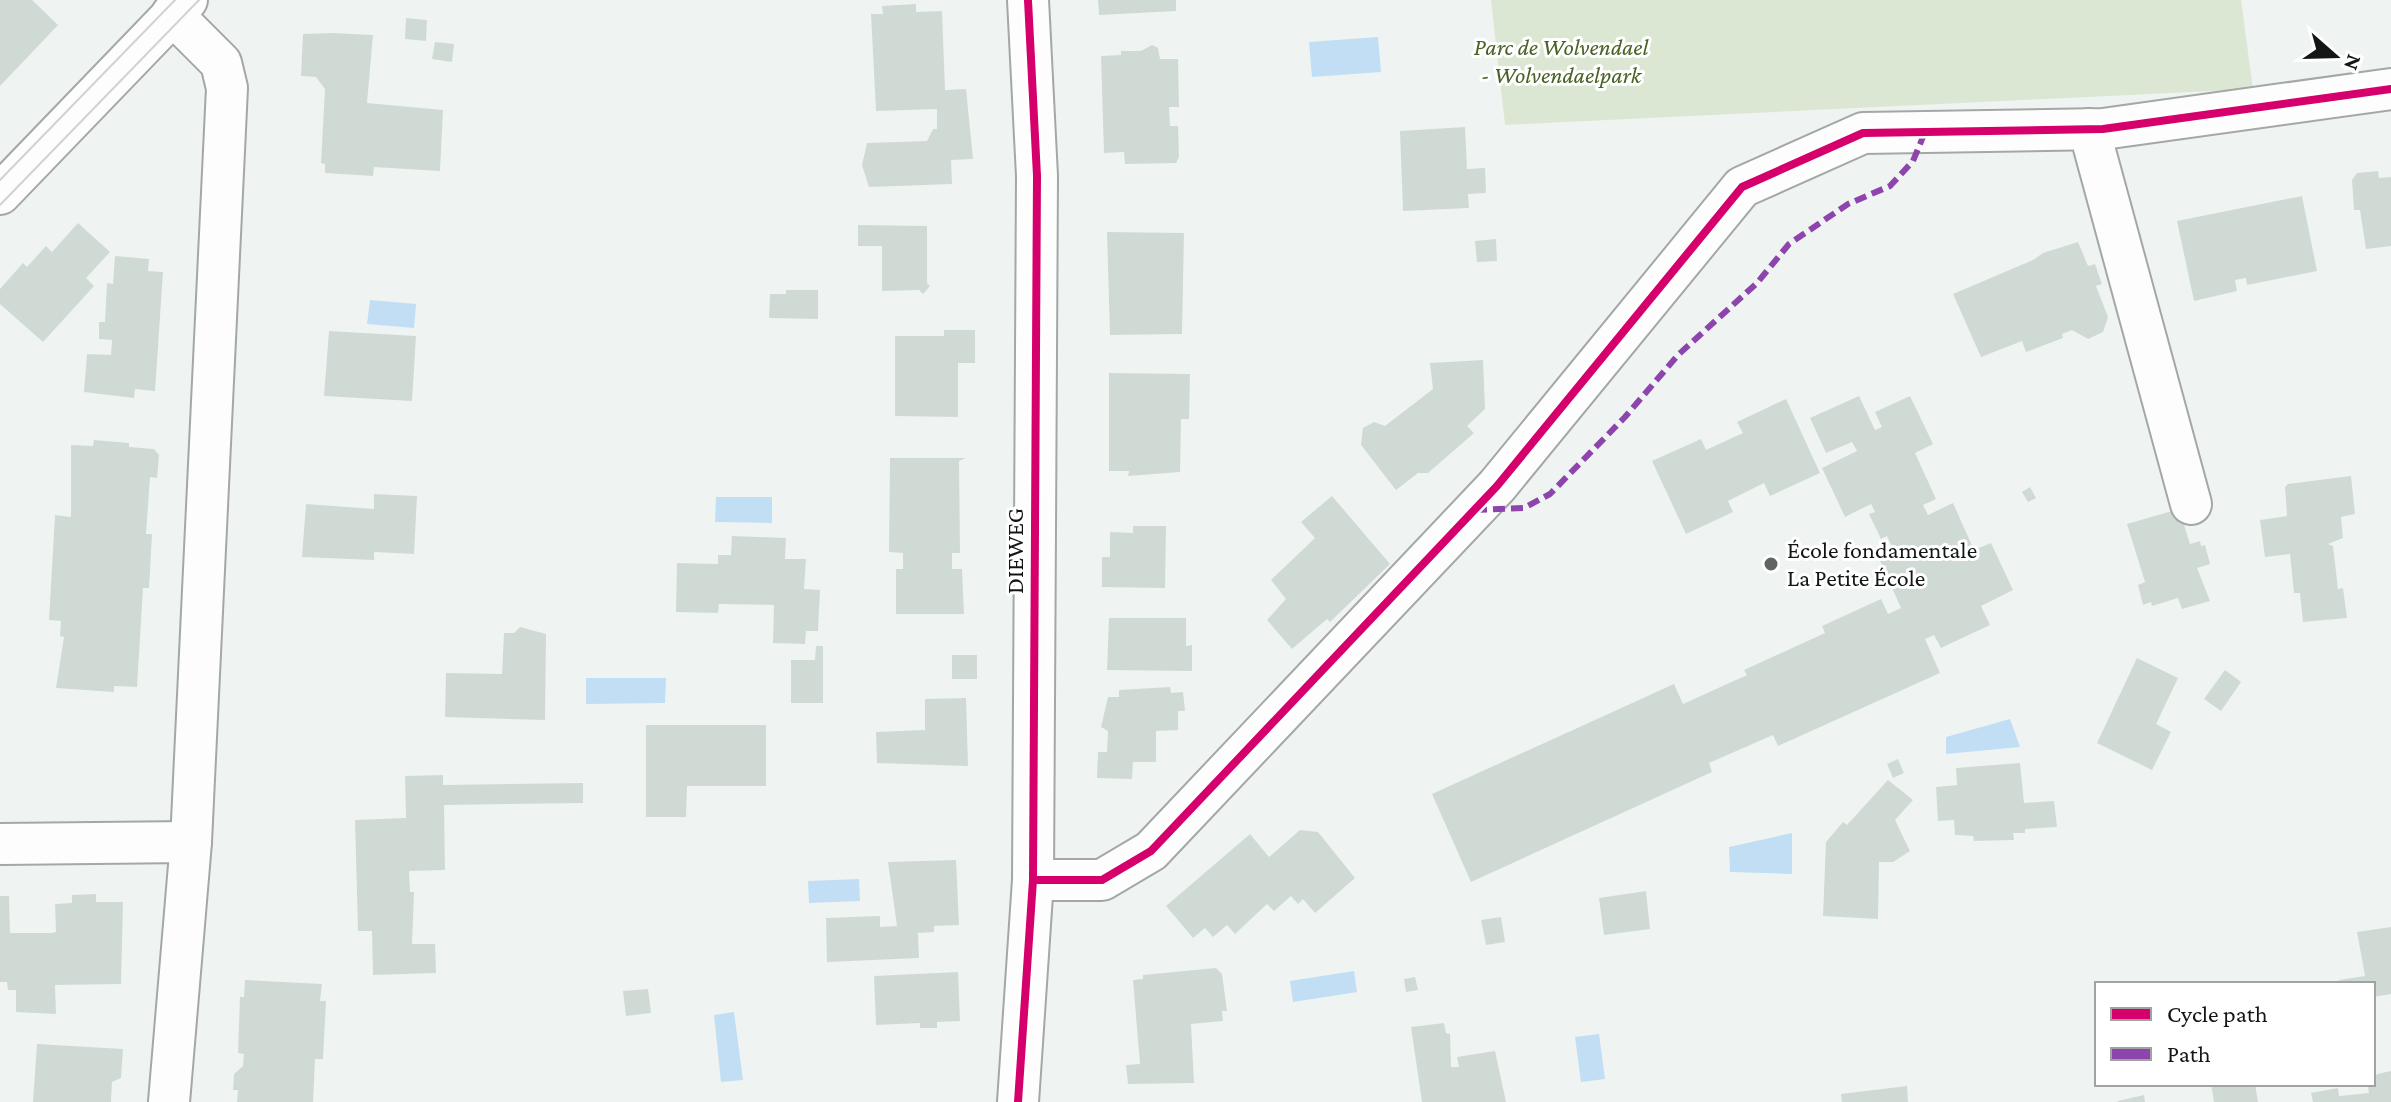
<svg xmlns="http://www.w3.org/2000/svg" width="2391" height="1102" viewBox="0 0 2391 1102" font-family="'Crimson Pro',serif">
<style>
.green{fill:#dce7d3}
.water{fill:#c1def5}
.building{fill:#d0dad5}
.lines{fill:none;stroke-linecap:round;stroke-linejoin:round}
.minor-casing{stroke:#a4a7a7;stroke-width:44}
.minor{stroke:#fdfdfd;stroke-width:40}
.tram{stroke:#d1d2d2;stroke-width:2}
.quiet{stroke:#8e44ad;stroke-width:6;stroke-dasharray:12 6;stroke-linecap:butt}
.cycleway-casing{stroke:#fff;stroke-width:13}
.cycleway{stroke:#d6006c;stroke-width:8}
.poi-dot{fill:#616463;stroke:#fff;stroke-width:3}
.labels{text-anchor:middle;stroke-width:6;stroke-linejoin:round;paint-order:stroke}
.park-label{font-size:24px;font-style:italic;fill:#486124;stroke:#fff}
.poi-label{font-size:24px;fill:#141616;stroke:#fff;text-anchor:start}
.street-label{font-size:24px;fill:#141616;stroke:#fff}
</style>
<rect width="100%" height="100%" fill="#eff4f3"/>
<!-- green -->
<polygon class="green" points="1491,0 2241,0 2253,89 1505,125"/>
<!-- water -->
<g class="water">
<polygon points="1378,37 1381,72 1312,77 1309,42"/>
<polygon points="370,300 416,304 414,328 367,324"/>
<polygon points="716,497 772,497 772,523 715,522"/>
<polygon points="586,678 666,678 665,703 586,704"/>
<polygon points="2010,719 2020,747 1946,754 1946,737"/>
<polygon points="1792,833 1792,874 1730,872 1729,847"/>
<polygon points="859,879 860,901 809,903 808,881"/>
<polygon points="1354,971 1357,992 1293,1002 1290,981"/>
<polygon points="734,1012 743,1080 721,1082 714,1015"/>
<polygon points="1599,1034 1605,1079 1581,1082 1575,1037"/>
</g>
<!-- building -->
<g class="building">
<polygon points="0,0 32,0 58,25 0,86"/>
<polygon points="1098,0 1176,0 1176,11 1099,15"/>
<polygon points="916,4 916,12 942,11 945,90 966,89 973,159 951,160 952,184 869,187 862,165 867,143 927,141 933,129 937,129 937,109 876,111 871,14 883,14 882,6"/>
<polygon points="406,18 427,20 426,41 405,39"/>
<polygon points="332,33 373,35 367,103 443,110 440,171 374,167 373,176 325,173 325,164 321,163 325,89 316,77 301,76 303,34"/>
<polygon points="435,42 454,44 452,62 432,59"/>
<polygon points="1152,45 1158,48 1160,59 1178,59 1179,107 1169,107 1170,126 1178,126 1179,157 1176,163 1125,164 1124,152 1104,153 1101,56 1121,55 1121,51 1141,51"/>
<polygon points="1465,127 1467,169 1485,168 1486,193 1468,194 1469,208 1403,211 1400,131"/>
<polygon points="2378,171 2379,178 2391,177 2391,246 2366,249 2360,210 2354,210 2352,180 2357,173"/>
<polygon points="2302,196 2317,271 2247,285 2246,278 2235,280 2237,291 2194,301 2177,221"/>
<polygon points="78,223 110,252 86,278 94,286 43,342 0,304 0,289 23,263 27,267 46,246 52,252"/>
<polygon points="858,225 927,226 927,283 930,286 923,294 919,290 882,291 882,246 858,246"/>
<polygon points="1107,232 1184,233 1182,334 1110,335"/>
<polygon points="1496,239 1497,261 1477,262 1475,241"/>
<polygon points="2078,242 2088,266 2095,264 2102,284 2096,286 2108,317 2103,332 2088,339 2072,330 2062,334 2063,338 2026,352 2022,341 1981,357 1953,294 2033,260 2043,253"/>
<polygon points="115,256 149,259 148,271 163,272 155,391 135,389 134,398 84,392 87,354 111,355 112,340 99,339 99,322 105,322 107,283 113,284"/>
<polygon points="786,290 818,290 818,319 769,318 770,294 786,294"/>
<polygon points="944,330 975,330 975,363 958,363 958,417 895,416 895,336 944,336"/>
<polygon points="329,331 416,336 412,401 324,396"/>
<polygon points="1483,360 1485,409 1467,426 1474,433 1428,473 1418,473 1396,490 1361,445 1363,428 1374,422 1385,426 1433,389 1430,363"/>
<polygon points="1109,373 1190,374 1189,419 1181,419 1180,472 1128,476 1129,471 1109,471"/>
<polygon points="1859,396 1875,430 1882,427 1875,412 1910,396 1933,444 1915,453 1936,499 1923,505 1928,515 1953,503 1974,550 1991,543 2013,590 1981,606 1990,625 1941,648 1934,635 1925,639 1940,673 1778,746 1773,735 1709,763 1712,772 1471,882 1432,794 1674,684 1683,704 1747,675 1744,670 1825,633 1822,626 1881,599 1888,614 1901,608 1877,554 1892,547 1887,536 1881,539 1869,514 1875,512 1871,504 1845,517 1822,468 1857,451 1852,442 1826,453 1810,418"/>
<polygon points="1786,399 1820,473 1770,496 1764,483 1728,501 1733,512 1686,534 1652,461 1701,439 1706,450 1743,433 1737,422"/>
<polygon points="94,440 129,443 129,447 154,449 159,455 157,478 150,477 146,534 152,534 149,588 143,588 137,687 114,686 114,692 56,688 64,637 60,636 61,621 49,620 55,515 71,517 71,445 93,446"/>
<polygon points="890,458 966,458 959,461 960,553 952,553 952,569 962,569 964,614 896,614 896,569 903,569 903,553 889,552"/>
<polygon points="2351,476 2355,514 2341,517 2343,538 2328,544 2333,546 2338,589 2343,588 2347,618 2303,622 2300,593 2294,593 2290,554 2265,557 2260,520 2287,516 2285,487 2288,484"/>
<polygon points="2030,487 2036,498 2028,502 2022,492"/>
<polygon points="374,494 417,496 414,554 374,552 374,560 302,557 306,504 374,509"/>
<polygon points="1332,496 1390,564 1330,622 1327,619 1292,649 1267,620 1286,599 1271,580 1315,538 1301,522"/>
<polygon points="2179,509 2190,544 2200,541 2201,546 2205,545 2210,564 2197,568 2210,601 2182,609 2178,598 2152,606 2151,602 2143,605 2138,585 2145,582 2127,524"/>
<polygon points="1133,526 1166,526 1165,588 1102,587 1102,557 1110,557 1110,532 1133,533"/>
<polygon points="732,536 786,538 785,559 806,559 804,589 820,590 818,631 806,631 805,644 773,643 774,605 719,604 718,613 676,612 677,563 718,564 718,555 731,555"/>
<polygon points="1109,618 1186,618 1186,646 1192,645 1192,671 1107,670"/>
<polygon points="520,627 546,634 545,720 445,717 446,673 502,674 504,633 514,633"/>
<polygon points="816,646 823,646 823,703 791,703 791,660 815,660"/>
<rect x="952" y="655" width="25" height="24"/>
<polygon points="2137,658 2178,678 2156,724 2171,732 2152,770 2097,743"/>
<polygon points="2225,670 2241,682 2221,711 2204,699"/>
<polygon points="1170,687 1171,693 1183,692 1185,711 1178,711 1178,730 1156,731 1156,762 1133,762 1132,779 1097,778 1098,752 1107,752 1108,731 1101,727 1108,697 1119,697 1119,690"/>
<polygon points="966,698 968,766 877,763 876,732 925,730 925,699"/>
<polygon points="646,725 766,725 766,786 687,786 686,817 646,817"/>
<polygon points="1898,759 1904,773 1893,778 1887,764"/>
<polygon points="2020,763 2024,803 2054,801 2057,827 2025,829 2025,833 2013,833 2014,840 1974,841 1973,836 1955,835 1954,820 1938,821 1936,787 1957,785 1956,768"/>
<polygon points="443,775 443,785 583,783 583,803 444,805 445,870 409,871 410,892 414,892 412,944 435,944 436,973 373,975 372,931 358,931 355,820 406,818 405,776"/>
<polygon points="1888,780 1913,800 1895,820 1910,851 1893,862 1879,862 1878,919 1823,916 1826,842 1843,822 1847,825"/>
<polygon points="1300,830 1318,832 1355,878 1315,913 1303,899 1298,904 1291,896 1274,911 1267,904 1235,934 1227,925 1213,937 1205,928 1193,938 1166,906 1250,834 1269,857"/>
<polygon points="956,860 959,925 934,926 934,932 918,933 919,958 827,962 826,918 880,916 880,927 897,926 888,862"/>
<polygon points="1646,891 1650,929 1604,935 1599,898"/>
<polygon points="96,894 96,902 123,902 121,984 55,985 56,1014 16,1012 16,990 8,990 7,982 0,982 0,896 9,896 10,933 52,933 56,932 55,904 72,903 72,895"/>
<polygon points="1501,917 1505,942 1486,945 1481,920"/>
<polygon points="2391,927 2391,994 2373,997 2373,984 2339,984 2339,980 2365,976 2357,932"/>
<polygon points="1216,968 1222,974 1227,1011 1222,1011 1223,1021 1191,1024 1194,1083 1128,1084 1126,1065 1140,1064 1133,980 1143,979 1143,975"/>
<polygon points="958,972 960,1021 937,1022 937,1028 920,1028 920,1023 876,1025 874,976"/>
<polygon points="1415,977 1418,990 1406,992 1404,979"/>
<polygon points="245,980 322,984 320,1001 326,1001 323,1059 315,1059 313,1102 237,1102 238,1090 233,1090 234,1074 243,1066 244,1054 238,1053 240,997 244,997"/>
<polygon points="648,989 651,1013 626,1016 623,991"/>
<polygon points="1444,1023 1446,1033 1450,1034 1451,1067 1459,1067 1457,1057 1495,1051 1506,1102 1422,1102 1411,1027"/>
<polygon points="37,1044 123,1049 121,1078 112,1082 111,1102 33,1102"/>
<polygon points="2391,1071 2391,1102 2313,1102 2311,1093 2338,1088 2339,1096 2369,1093 2368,1087 2377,1074"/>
<polygon points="2211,1084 2255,1084 2258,1102 2214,1102"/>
<polygon points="1907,1086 1908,1102 1842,1102 1841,1094"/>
<polygon points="2144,1095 2145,1102 2118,1102 2118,1101"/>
</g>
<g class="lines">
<!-- minor casing -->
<g class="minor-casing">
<g id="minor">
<polyline points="2089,129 2191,504"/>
<polyline points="0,194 187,0"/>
<polyline points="0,844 191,842"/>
<polyline points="1033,880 1102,880 1151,851 1497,486 1742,187 1863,133 2103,129 2391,89"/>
<polyline points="169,1102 191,842 227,88 221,63 172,14"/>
<polyline points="1018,1102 1033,880 1037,176 1028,0"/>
</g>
</g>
<!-- minor -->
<use href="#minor" class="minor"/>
<!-- tram -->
<g class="tram">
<polyline points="0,180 175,0"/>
<polyline points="0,205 199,0"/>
</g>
<!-- quiet -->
<polyline class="quiet" points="1475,510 1524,508 1550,494 1625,417 1678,355 1757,283 1789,244 1848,204 1890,186 1913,161 1925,132"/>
<!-- cycleway casing -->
<g class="cycleway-casing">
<g id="cycleway">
<polyline points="1033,880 1102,880 1151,851 1497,486 1742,187 1863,133 2103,129 2391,89"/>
<polyline points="1018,1102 1033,880 1037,176 1028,0"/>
</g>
</g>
<!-- cycleway -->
<use href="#cycleway" class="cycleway"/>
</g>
<!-- markers -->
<circle class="poi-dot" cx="1771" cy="564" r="8"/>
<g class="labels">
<!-- park labels -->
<g class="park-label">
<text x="1561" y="55">Parc de Wolvendael<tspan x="1561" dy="28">- Wolvendaelpark</tspan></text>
</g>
<!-- poi labels -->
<g class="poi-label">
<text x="1787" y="558">École fondamentale<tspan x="1787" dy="28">La Petite École</tspan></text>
</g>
<!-- street labels -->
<g class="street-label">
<text transform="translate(1015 551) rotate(-90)" y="8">DIEWEG</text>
</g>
</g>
<!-- legend -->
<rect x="2095" y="982" width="280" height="104" fill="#ffffff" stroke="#a1a2a2" stroke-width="2"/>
<rect x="2111" y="1008" width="40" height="12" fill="#d6006c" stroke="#a1a2a2" stroke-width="2"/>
<text x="2167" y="1022" font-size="24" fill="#141616">Cycle path</text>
<rect x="2111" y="1048" width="40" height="12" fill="#8e44ad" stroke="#a1a2a2" stroke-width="2"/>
<text x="2167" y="1062" font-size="24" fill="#141616">Path</text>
<!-- north arrow -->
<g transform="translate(2335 56) rotate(110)" stroke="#ffffff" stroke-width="6" paint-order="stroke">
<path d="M0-6L14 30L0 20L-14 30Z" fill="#141616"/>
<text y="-12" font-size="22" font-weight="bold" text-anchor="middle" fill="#141616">N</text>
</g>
</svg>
